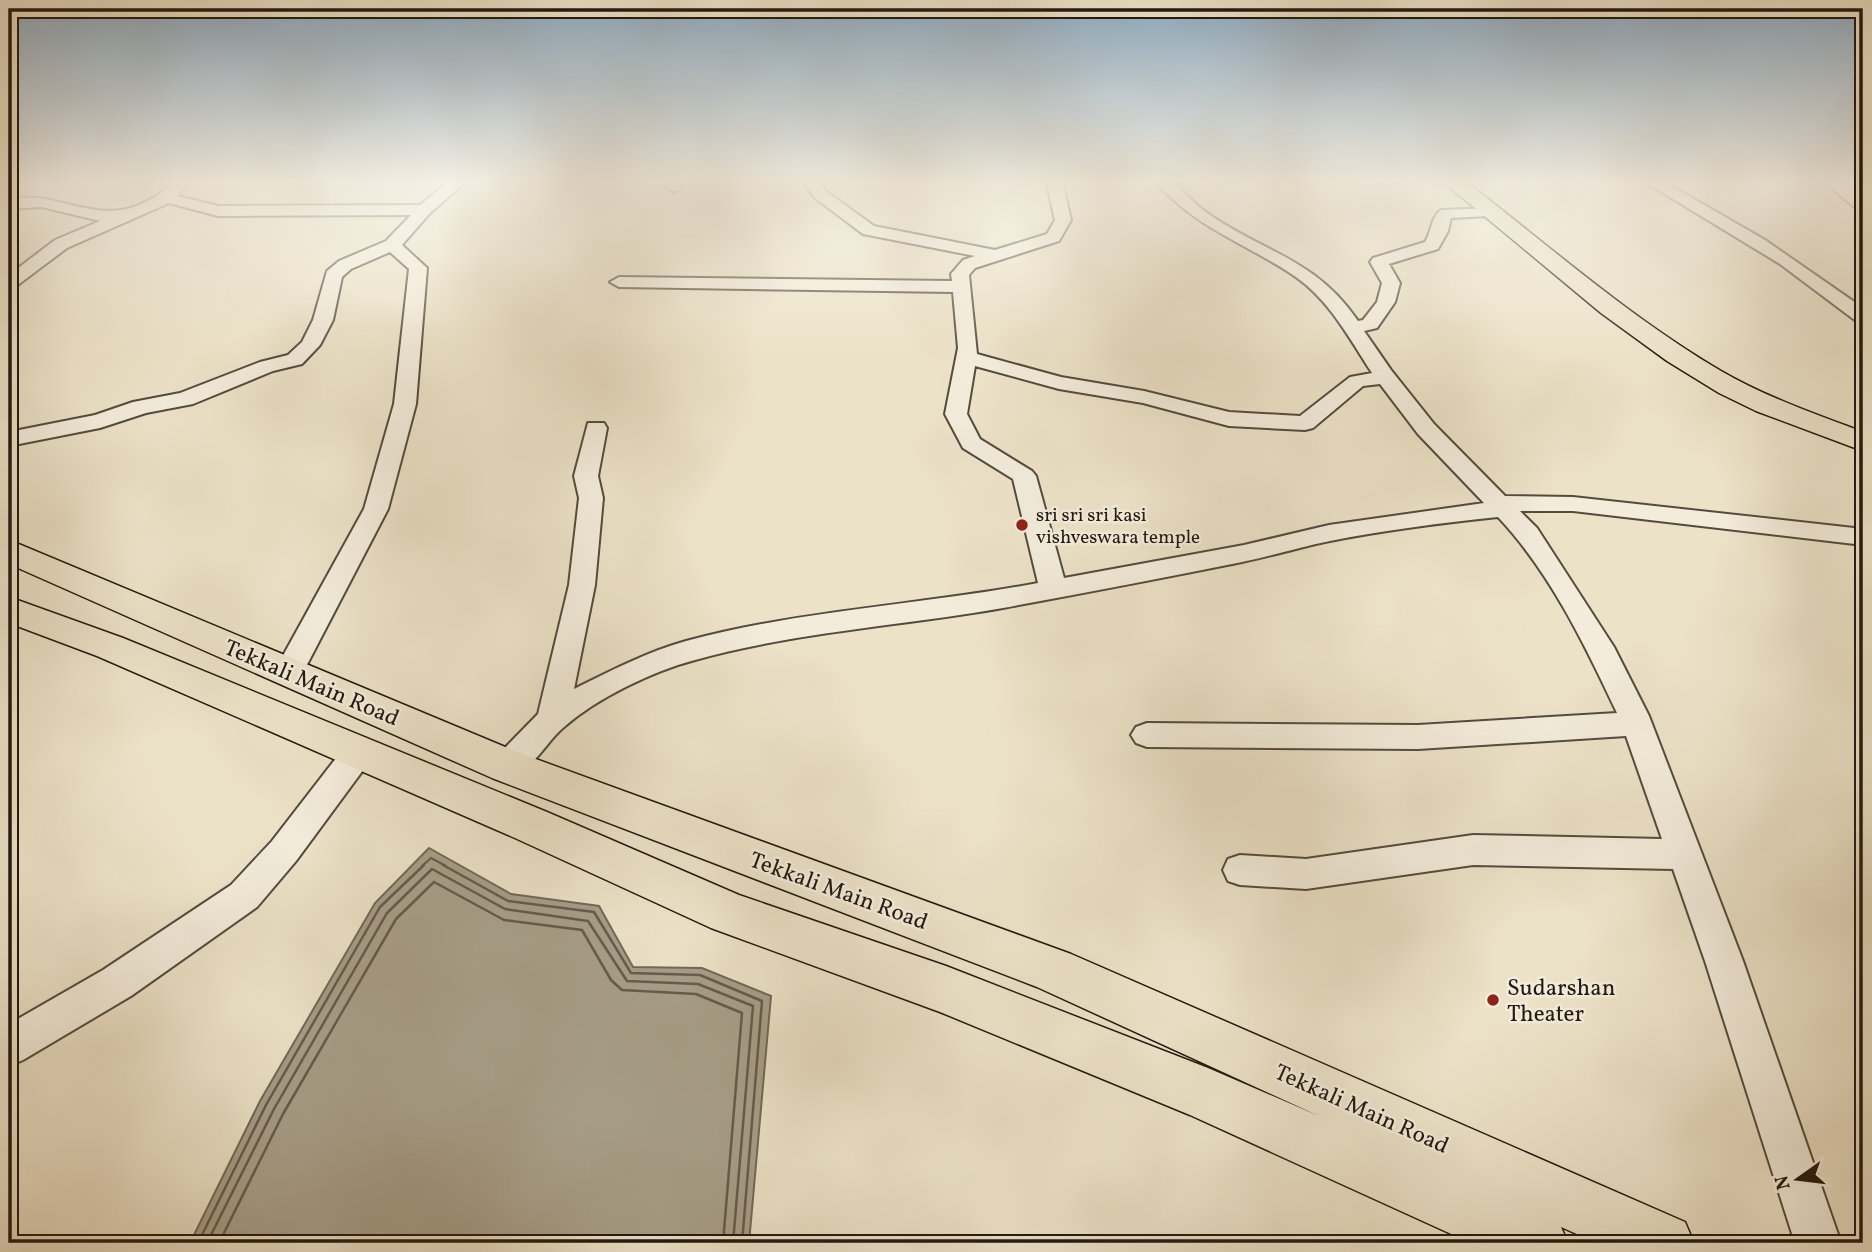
<svg xmlns="http://www.w3.org/2000/svg" width="1872" height="1252" viewBox="0 0 1872 1252" font-family="Vollkorn,serif">
<style>
.water{fill:#a79e89;stroke:#716958;stroke-width:2}
.lines{fill:none;stroke-linecap:round;stroke-linejoin:round}
.shore-far1{stroke:#645c4c;stroke-width:2}
.shore{stroke:#645c4c;stroke-width:2.5}
.minor-casing{stroke:#544b3d;stroke-width:4}
.major-casing{stroke:#21190f;stroke-width:3}
.minor{fill:#f3ecdb;fill-rule:evenodd}
.major{fill:#ece2c8;fill-rule:evenodd}
.poi-dot{fill:#8f2418;stroke:#f3ecdb;stroke-width:2.5}
.labels{text-anchor:middle;stroke-width:5;stroke-linejoin:round;paint-order:stroke}
.poi-label{font-size:19px;fill:#21190f;stroke:#f3ecdb;text-anchor:start}
.near-street-label{font-size:23px;fill:#21190f;stroke:#f3ecdb}
.near-poi-label{font-size:23px;fill:#21190f;stroke:#f3ecdb;text-anchor:start}
</style>
<rect width="100%" height="100%" fill="#ece2c8"/>
<filter id="stains"><feTurbulence type="fractalNoise" baseFrequency=".00286" numOctaves="4"/><feColorMatrix values="0 0 0 0 .2 0 0 0 0 .09 0 0 0 0 .02 0 0 0 .5 -.17"/></filter>
<radialGradient id="worn" r=".72"><stop offset=".6" stop-color="#630" stop-opacity="0"/><stop offset="1" stop-color="#630" stop-opacity=".3"/></radialGradient>
<!-- water -->
<polygon class="water" points="429,848 511,894 599,906 633,967 702,968 771,996 749,1243 190,1243 260,1101 375,903"/>
<g class="lines">
<!-- shore-far1 -->
<polyline class="shore-far1" points="422,866 431,858 446,866"/>
<!-- shore -->
<g class="shore">
<polyline points="443,865 508,901 594,912 631,973 700,975 762,1001 742,1243"/>
<polyline points="198,1243 266,1105 380,907 424,865"/>
<polyline points="207,1243 274,1109 387,913 432,869 505,909 588,921 627,981 698,984 753,1006 733,1243"/>
<polyline points="219,1243 283,1114 396,919 434,882 504,920 582,930 611,980 622,990 696,994 742,1013 723,1243"/>
</g>
<!-- minor casing -->
<g class="minor-casing">
<g id="minor">
<path d="M175 180H190L178 196 218 206 420 205 451 180H468L430 213 402 245 427 268 416 404 388 509 299 680 289 683 279 680 274 672 364 509 394 404 409 269 390 252 351 269 342 277 333 320 320 345 302 364 273 371 193 404 146 413 100 428 9 446V432L95 415 133 402 180 393 260 362 288 355 302 342 313 320 327 271 339 261 386 241 411 215 218 216 169 203 67 248 15 287 9 288V275L55 240 100 221 42 207 9 209V199C56 190 93 224 139 205 154 198 164 193 175 180Z"/>
<polygon points="668,180 684,180 679,190 674,192 666,187"/>
<path d="M802 180H817L827 192 874 226 995 250 1047 234 1055 220 1046 180H1062L1071 220 1059 241 975 268 969 275 977 354 1061 377 1144 391 1229 412 1300 416 1350 377 1372 373C1349 338 1330 301 1296 277 1248 244 1192 227 1155 180H1171C1183 191 1194 204 1207 213 1264 253 1315 258 1358 321L1363 320 1377 302 1382 283 1370 262 1373 258 1425 242C1432 231 1431 217 1441 210L1495 208 1497 211 1495 214 1489 216 1451 218 1448 231 1438 249 1389 264 1400 283 1395 302 1377 328 1364 331 1391 370 1434 424 1505 496 1573 497 1863 529V545L1573 511H1520L1537 528 1614 647 1649 716 1743 961 1841 1243H1795L1705 961 1673 869 1473 865 1306 889 1240 885 1228 881 1223 870 1228 859 1240 855 1306 859 1473 835 1662 839 1626 736 1418 749 1147 747 1136 743 1131 735 1136 727 1147 723 1418 725 1617 713C1585 645 1550 572 1498 517 1441 523 1385 530 1330 541 1300 547 1272 556 1242 562 1163 578 1083 593 1003 608 901 626 795 632 695 660 653 671 597 698 564 727 543 744 526 785 496 775L491 766 496 757 538 714 569 585 579 498 574 476 588 423H604L607 428 598 476 603 498 595 585 574 689C610 671 647 652 686 641 801 610 922 605 1038 583L1013 479 963 448 945 414 958 348 953 292 619 287 610 282 619 277 952 281 951 274 963 260 975 256 863 234 815 198ZM975 366 1059 389 1143 403 1229 426 1305 430 1313 428 1363 386 1380 384 1418 434 1484 503 1329 525 1244 545 1064 578 1036 476 1032 471 980 439 967 414Z"/>
<polygon points="1642,180 1661,180 1765,240 1863,308 1863,323 1856,321 1780,264"/>
<polygon points="1821,180 1838,180 1863,199 1863,211 1857,209"/>
<polygon points="358,741 369,744 374,753 369,762 296,861 257,907 131,996 23,1060 9,1066 9,1024 103,970 231,885 272,841 347,744"/>
</g>
</g>
<!-- major casing -->
<g class="major-casing">
<g id="major">
<path d="M1441 180H1464C1548 245 1629 317 1721 371 1766 397 1815 414 1863 432V451L1756 411 1719 393 1667 361 1601 313Z"/>
<polygon points="9,540 522,754 1071,954 1685,1222 1694,1243 1597,1243 1561,1227 1568,1243 1471,1243 1190,1115 940,1012 711,928 515,838 97,656 9,623 9,597 123,638 547,812 739,895 946,966 1208,1068 1319,1116 1037,987 492,778 9,564"/>
</g>
</g>
<!-- minor -->
<use href="#minor" class="minor"/>
<!-- major -->
<use href="#major" class="major"/>
</g>
<!-- sky -->
<linearGradient id="sky" x2="0" y2="1"><stop stop-color="#8eabc2"/><stop offset="0.51" stop-color="#f6f2e6"/><stop offset="1" stop-color="#f6f2e6" stop-opacity="0"/></linearGradient>
<rect width="1872" height="356" fill="url(#sky)"/>
<!-- markers -->
<g class="poi-dot">
<circle cx="1022" cy="525" r="7"/>
<circle cx="1493" cy="1000" r="7"/>
</g>
<g class="labels">
<!-- poi labels -->
<g class="poi-label">
<text x="1036" y="521">sri sri sri kasi<tspan x="1036" dy="22">vishveswara temple</tspan></text>
</g>
<!-- near-street labels -->
<g class="near-street-label">
<text transform="translate(312 682) rotate(23)" y="8">Tekkali Main Road</text>
<text transform="translate(839 890) rotate(20)" y="8">Tekkali Main Road</text>
<text transform="translate(1362 1108) rotate(24)" y="8">Tekkali Main Road</text>
</g>
<!-- near-poi labels -->
<g class="near-poi-label">
<text x="1507" y="995">Sudarshan<tspan x="1507" dy="26">Theater</tspan></text>
</g>
</g>
<!-- margin -->
<rect width="1872" height="1252" fill="none" stroke="#ece2c8" stroke-width="35"/>
<rect x="10" y="10" width="1851" height="1231" fill="none" stroke="#21190f" stroke-width="3.5"/>
<rect x="18" y="18" width="1837" height="1217" fill="none" stroke="#21190f" stroke-width="2"/>
<!-- north arrow -->
<g transform="translate(1798 1179) rotate(256)" stroke="#f3ecdb" stroke-width="5" paint-order="stroke">
<path d="M0-5L12 26L0 18L-12 26Z" fill="#21190f"/>
<text y="-10" font-size="19" font-weight="bold" text-anchor="middle" fill="#21190f">N</text>
</g>
<rect width="100%" height="100%" filter="url(#stains)"/>
<rect width="100%" height="100%" fill="url(#worn)"/>
</svg>
